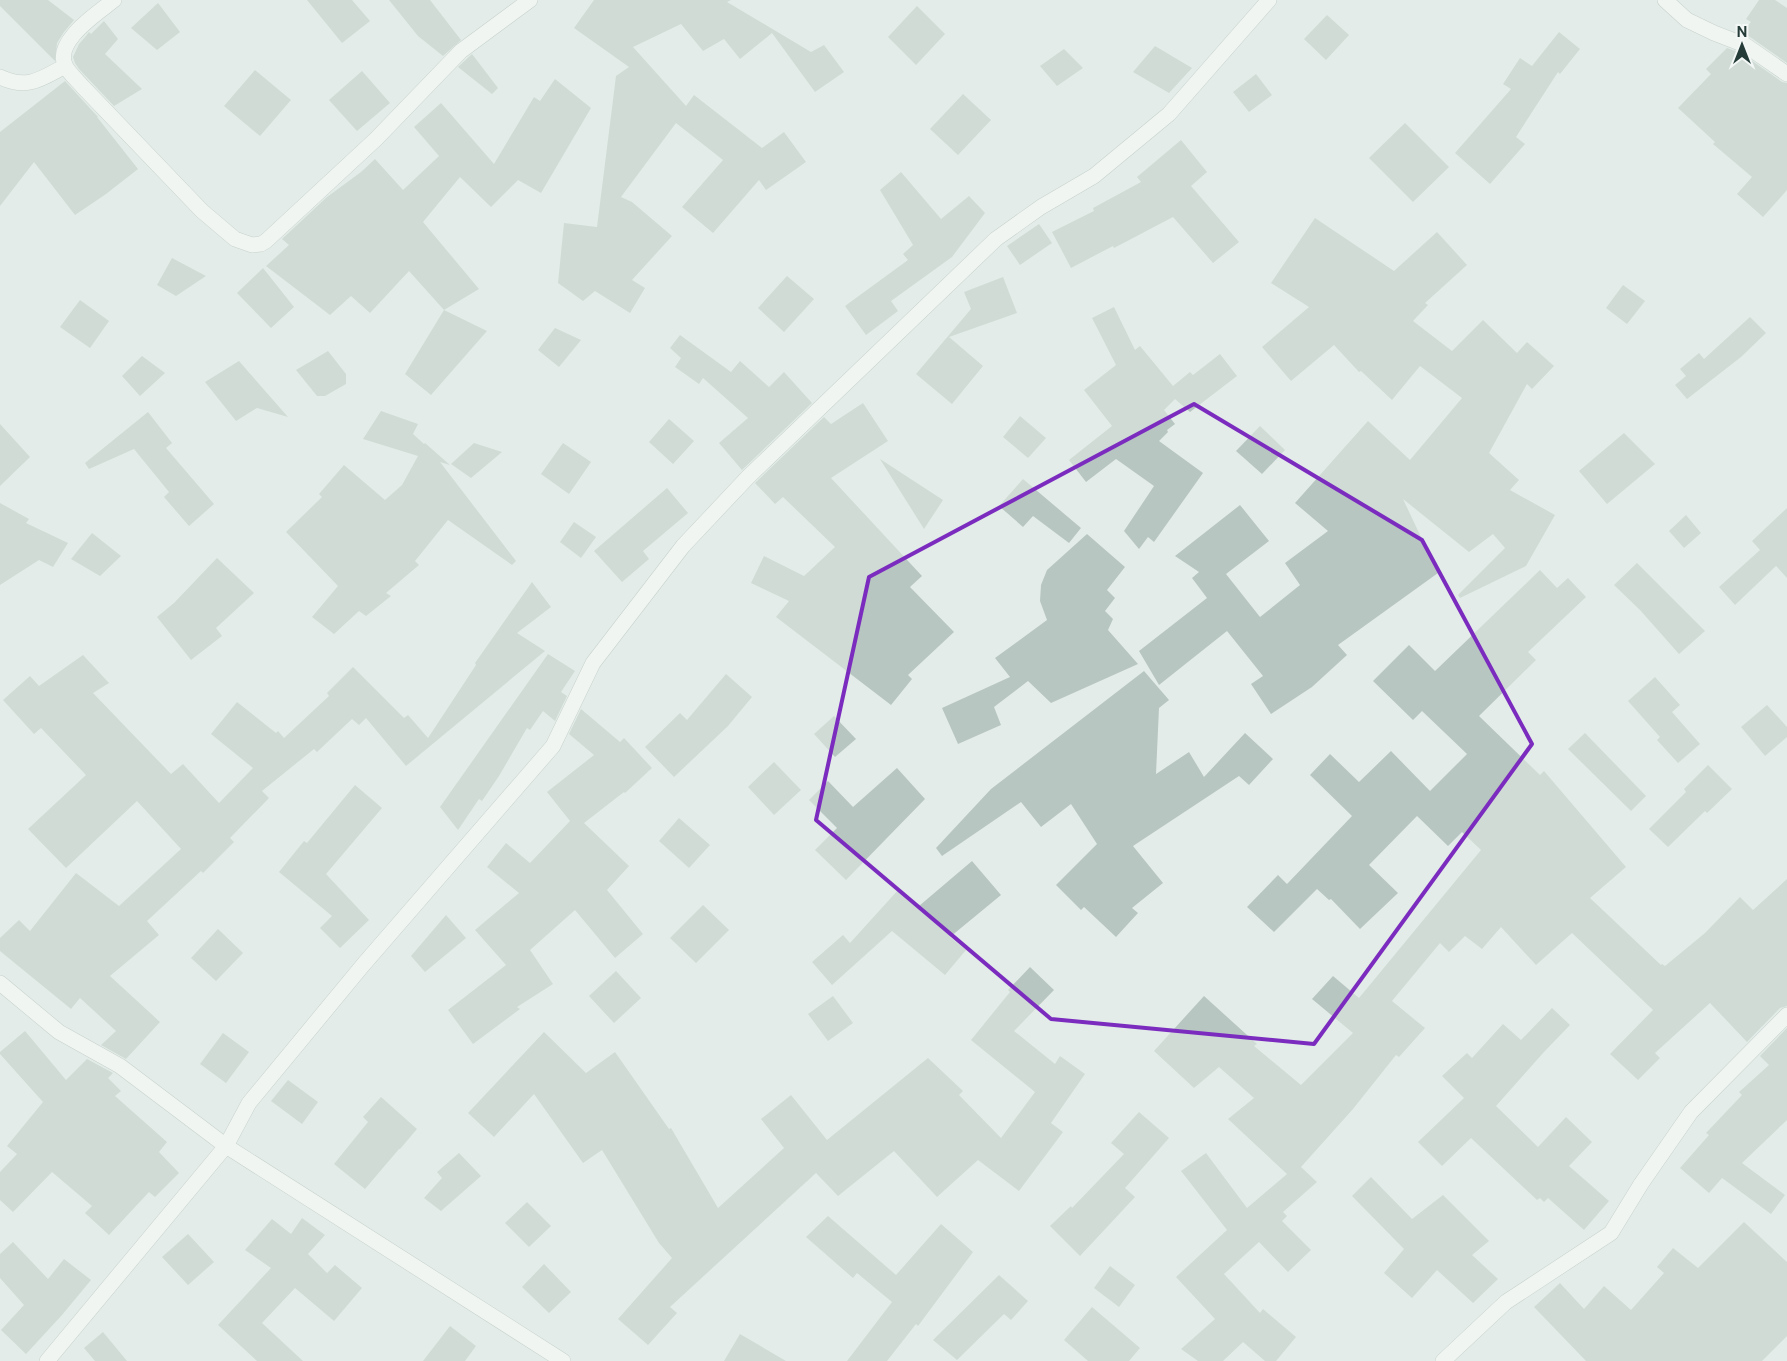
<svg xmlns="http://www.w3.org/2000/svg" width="1787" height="1361" viewBox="0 0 1787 1361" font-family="'Public Sans',sans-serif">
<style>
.building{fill:#b8c6c2}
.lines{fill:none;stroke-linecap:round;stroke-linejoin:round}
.street-casing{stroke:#a6b3af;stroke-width:16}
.street{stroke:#fff;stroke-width:15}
.marked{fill:none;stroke:#7b2cbf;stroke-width:4;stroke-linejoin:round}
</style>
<rect width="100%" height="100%" fill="#e3ece8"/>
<!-- building -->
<g class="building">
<polygon points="0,0 48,0 74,20 64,32 57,43 55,61 0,6"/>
<polygon points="307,0 352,0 370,21 342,43"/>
<polygon points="389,0 430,0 461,40 443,56 418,36"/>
<polygon points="594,0 731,0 727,2 811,52 824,45 844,72 815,92 772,33 740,59 724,39 703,51 681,24 633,47 686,106 694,95 762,148 784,132 806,162 766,190 759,180 713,233 682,207 723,160 676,123 621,197 632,202 672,236 632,280 645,288 630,313 595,291 583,301 558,283 564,223 597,227 616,76 629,67 574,28"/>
<polygon points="1759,0 1775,0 1787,8 1787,63 1750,37 1741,33 1751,22 1746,19"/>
<polygon points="158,3 180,32 157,50 131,28"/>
<polygon points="917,6 945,34 916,65 888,37"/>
<polygon points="1327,15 1349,35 1326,60 1304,39"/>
<polygon points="104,21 118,39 105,54 142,89 114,106 79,69 75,63 73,57 79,44 86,36 89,32 91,34"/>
<polygon points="1559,32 1580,49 1560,74 1558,72 1516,137 1525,144 1490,184 1455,153 1511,89 1503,84 1520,58 1532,66"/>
<polygon points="1155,46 1192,68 1169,93 1133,72"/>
<polygon points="1727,48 1741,53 1782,82 1787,83 1787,190 1763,217 1737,194 1752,177 1713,144 1715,142 1678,108 1711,74 1706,69"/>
<polygon points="1064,49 1083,68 1057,86 1040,66"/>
<polygon points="472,54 498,88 492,94 458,67"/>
<polygon points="255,70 291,100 260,136 224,106"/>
<polygon points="362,71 390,103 357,131 329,100"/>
<polygon points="1256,74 1272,95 1249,112 1233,92"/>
<polygon points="555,79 591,108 541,193 518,180 491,207 460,177 423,222 479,289 444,310 409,271 370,313 351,296 330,315 266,266 289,245 282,239 327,197 361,172 375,159 403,190 439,156 414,127 441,103 494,164 534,97 540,101"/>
<polygon points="65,81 98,117 97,117 138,169 106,194 75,215 34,162 0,206 0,132"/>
<polygon points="963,94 991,120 958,155 930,129"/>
<polygon points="1405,123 1449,167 1413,202 1369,158"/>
<polygon points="1181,140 1207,172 1191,186 1239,242 1213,263 1173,217 1114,248 1113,246 1071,268 1052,232 1094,211 1093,208 1141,182 1137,177"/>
<polygon points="901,172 941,219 969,196 985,213 952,257 891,301 898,311 866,335 845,306 908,260 903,254 913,245 880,190"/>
<polygon points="1315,218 1394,271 1437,232 1467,265 1425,303 1428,305 1413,321 1452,351 1483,320 1517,353 1527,342 1554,366 1532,389 1527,384 1489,453 1519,480 1510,490 1555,515 1526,566 1460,598 1458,595 1505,548 1493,534 1469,552 1403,499 1438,573 1338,645 1347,655 1312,687 1271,714 1251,684 1263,676 1227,631 1159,685 1139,651 1207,598 1192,578 1199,572 1175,556 1240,505 1269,541 1226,574 1260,617 1300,585 1285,563 1328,531 1295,503 1368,421 1410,460 1462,398 1420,366 1392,400 1361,371 1359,372 1334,345 1291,381 1262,347 1309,307 1271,283"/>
<polygon points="1039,224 1052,243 1020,265 1007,246"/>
<polygon points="172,258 206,276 176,296 157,285"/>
<polygon points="263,268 294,307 271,328 237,293"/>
<polygon points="787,276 814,299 784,332 758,308"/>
<polygon points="1003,277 1017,313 949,337 983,366 952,404 916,374 971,309 964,292"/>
<polygon points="1623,285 1645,301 1627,324 1606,308"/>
<polygon points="80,300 109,321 90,348 60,327"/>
<polygon points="1114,307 1135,350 1140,346 1173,386 1190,372 1193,375 1220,354 1237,376 1190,412 1175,399 1164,410 1175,424 1167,430 1168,432 1159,441 1203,473 1154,542 1148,537 1139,549 1124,531 1154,486 1116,459 1086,482 1069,460 1112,426 1084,390 1116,365 1092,318"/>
<polygon points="444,310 487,331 431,395 405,374"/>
<polygon points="1750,317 1766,333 1741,357 1687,399 1675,385 1686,376 1680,369 1699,353 1704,359"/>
<polygon points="555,328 581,340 559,367 538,350"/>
<polygon points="680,335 731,372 740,361 769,387 784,372 812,403 742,470 719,443 748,418 703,378 699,384 675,367 681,358 670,348"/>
<polygon points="328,351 346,374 346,384 325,396 317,396 296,370"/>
<polygon points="142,356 165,373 140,396 122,376"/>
<polygon points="239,361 288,417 257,408 236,421 205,382"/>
<polygon points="863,403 888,441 831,478 922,576 910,587 954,632 908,675 912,679 891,705 776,617 789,601 751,583 764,556 804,576 835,547 783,497 775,504 755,483 824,417 831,424"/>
<polygon points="381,411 418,424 413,434 424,444 425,443 450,465 440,462 516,561 512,565 448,520 415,561 419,565 386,593 391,596 366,616 359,611 334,634 312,617 338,586 286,532 322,497 319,494 344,465 385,500 402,485 418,456 363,439"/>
<polygon points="148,412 172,443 166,448 214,504 189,526 164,497 169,492 134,449 89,469 85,463"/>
<polygon points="1020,416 1046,438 1028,458 1003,437"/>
<polygon points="669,419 694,441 673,464 649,442"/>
<polygon points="0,424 30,457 0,486"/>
<polygon points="1260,426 1285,450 1262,474 1236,451"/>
<polygon points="1624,433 1655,464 1607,504 1579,471"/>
<polygon points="474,443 502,452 471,478 451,464"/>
<polygon points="563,443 591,462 569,494 541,474"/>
<polygon points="880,459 943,500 924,529"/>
<polygon points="1023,479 1081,528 1069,543 1033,516 1023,527 999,506"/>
<polygon points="667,488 688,513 643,551 649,559 622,582 594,551"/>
<polygon points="0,503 29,519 26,523 68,543 53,567 39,560 0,585"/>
<polygon points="1787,508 1787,578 1776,566 1735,605 1719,587 1760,550 1752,541"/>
<polygon points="1686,515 1701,533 1684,548 1669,531"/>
<polygon points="574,522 596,537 581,558 560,542"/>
<polygon points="92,533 121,556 100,576 71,559"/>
<polygon points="1087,534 1125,567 1107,590 1115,598 1105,611 1113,619 1108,630 1138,664 1051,703 1028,681 994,707 1001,725 958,744 942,708 1010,677 995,658 1047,620 1040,601 1041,585 1047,570"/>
<polygon points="217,558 254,593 216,628 222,636 191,660 157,617 174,603"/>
<polygon points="1637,563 1705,631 1679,654 1640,610 1614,585"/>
<polygon points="1540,570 1557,588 1568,578 1586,597 1528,652 1536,660 1479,716 1540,775 1544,771 1626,867 1590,898 1661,965 1662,964 1665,966 1705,933 1740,897 1753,910 1787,879 1787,1006 1780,1008 1747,1042 1710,1003 1655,1053 1660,1058 1638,1080 1610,1054 1653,1010 1572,933 1536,965 1501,927 1482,949 1465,936 1449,952 1440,943 1392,1001 1425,1028 1399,1057 1396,1055 1353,1109 1301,1167 1317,1182 1283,1212 1287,1216 1282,1221 1311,1250 1288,1272 1259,1242 1224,1274 1260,1313 1263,1309 1296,1337 1276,1361 1265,1361 1243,1342 1223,1361 1198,1361 1181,1349 1215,1319 1176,1277 1227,1230 1181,1171 1206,1153 1247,1208 1287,1174 1228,1119 1254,1098 1219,1067 1194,1088 1154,1051 1204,996 1257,1044 1254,1046 1301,1085 1353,1033 1312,999 1333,976 1359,998 1481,850 1462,832 1448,846 1417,816 1369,865 1398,893 1360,929 1331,899 1329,900 1317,889 1274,932 1247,907 1278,875 1287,884 1352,816 1310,775 1330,754 1359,782 1391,751 1430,791 1467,754 1422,711 1413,720 1373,681 1409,645 1435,671"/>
<polygon points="532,582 551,607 517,633 545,651 406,766 366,718 359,725 352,719 317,752 314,749 262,791 269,798 230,838 234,842 203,873 201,871 147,921 159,935 110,976 160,1022 126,1059 101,1045 116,1031 80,998 71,1009 0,951 0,938 19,920 30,931 76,873 119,906 181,849 137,801 66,868 28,829 86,775 41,728 34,734 3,700 30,676 39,686 83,655 109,683 93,693 171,774 183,764 219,803 253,768 211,734 237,702 276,733 278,731 284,738 329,696 327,693 353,667 404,718 408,715 428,738 476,665 475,663"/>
<polygon points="548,654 575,671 561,692 567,696 555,721 543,711 530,730 527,728 499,776 482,801 479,799 458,830 440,807"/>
<polygon points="1144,671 1169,700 1159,708 1156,774 1189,752 1204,777 1245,733 1273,759 1249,785 1239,776 1133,846 1163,883 1132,908 1138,913 1116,937 1084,907 1081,910 1056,885 1097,844 1071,804 1041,827 1021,802 942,856 936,848 991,789"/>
<polygon points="726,674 752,697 728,726 674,777 645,747 680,713 687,720"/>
<polygon points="1655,677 1680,705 1672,712 1700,744 1678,763 1657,740 1660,737 1628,701"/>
<polygon points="1767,705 1787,727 1787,737 1765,756 1741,727"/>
<polygon points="581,709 620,742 624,738 652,768 625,793 624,792 584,823 629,866 607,890 643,934 615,958 575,910 530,950 553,984 517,1007 520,1009 473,1044 448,1010 506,965 475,930 519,893 487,867 506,843 530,863 570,821 547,792 594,755 569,734"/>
<polygon points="834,716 856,739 835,757 814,734"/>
<polygon points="1585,733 1646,796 1631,811 1568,749"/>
<polygon points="774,762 801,790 774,815 748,787"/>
<polygon points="1708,765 1732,789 1707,813 1705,811 1668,847 1649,829 1686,792 1684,789"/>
<polygon points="897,768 925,799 846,880 815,850 837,828 809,800 828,781 853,807"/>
<polygon points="355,785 382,808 326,874 369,920 340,948 320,928 332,916 279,872 304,841 307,843"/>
<polygon points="679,818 710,845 689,868 659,841"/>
<polygon points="972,861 1001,895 950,937 966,950 945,975 892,931 832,985 812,962 843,935 850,943 899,889 919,906"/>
<polygon points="703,905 729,930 696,963 670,938"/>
<polygon points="446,915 466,938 425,972 411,956"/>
<polygon points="218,929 243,953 216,981 191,958"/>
<polygon points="1030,967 1054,990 1014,1031 1055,1064 1060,1056 1085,1074 1051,1123 1063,1132 1019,1191 978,1160 937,1197 894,1151 838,1196 816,1173 670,1307 677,1313 648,1345 618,1319 672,1258 659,1243 602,1150 583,1163 534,1094 494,1137 468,1113 544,1032 586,1073 615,1052 669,1129 671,1128 718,1208 784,1148 761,1119 791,1095 827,1140 928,1058 963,1091 959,1095 1001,1138 1035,1092 971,1040 1010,992 1008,990"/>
<polygon points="616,971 641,998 614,1023 589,996"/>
<polygon points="833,996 853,1023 828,1041 808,1014"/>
<polygon points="1552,1008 1570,1025 1544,1052 1496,1106 1538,1147 1566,1117 1592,1142 1569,1166 1609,1201 1584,1230 1548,1198 1544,1202 1540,1198 1537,1200 1471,1138 1442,1166 1418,1142 1464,1098 1442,1076 1467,1053 1472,1058 1503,1024 1521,1040"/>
<polygon points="1787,1028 1787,1120 1742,1163 1785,1195 1771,1214 1722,1178 1709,1193 1680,1168 1709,1135 1706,1133 1742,1095 1739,1092 1769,1065 1760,1056"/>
<polygon points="25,1031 66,1080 87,1059 113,1073 108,1078 121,1091 115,1096 167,1142 159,1152 179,1173 155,1197 149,1192 109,1235 85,1213 92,1206 52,1172 13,1212 0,1200 0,1172 17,1154 7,1146 43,1102 0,1054 0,1052"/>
<polygon points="223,1033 249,1052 226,1083 200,1064"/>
<polygon points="288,1080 318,1102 302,1124 271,1101"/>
<polygon points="381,1097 417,1129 400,1149 399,1149 365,1189 334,1164 368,1122 363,1117"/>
<polygon points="1139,1112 1169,1138 1125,1188 1135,1197 1080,1256 1050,1226 1071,1206 1072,1208 1124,1154 1111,1143"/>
<polygon points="459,1153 481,1176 441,1211 424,1198 442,1178 437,1172"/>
<polygon points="1371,1177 1412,1219 1443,1195 1489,1241 1472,1255 1498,1279 1473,1303 1437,1270 1412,1298 1384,1273 1404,1249 1352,1196"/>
<polygon points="527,1202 551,1226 529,1247 505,1223"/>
<polygon points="828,1216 896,1275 941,1224 973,1252 918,1326 916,1324 887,1361 847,1361 892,1302 857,1273 853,1278 806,1237"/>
<polygon points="302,1218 325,1235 308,1254 327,1273 335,1265 362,1288 334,1321 295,1288 262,1323 303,1361 257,1361 218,1325 271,1268 245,1250 272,1219 291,1234"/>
<polygon points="1744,1222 1787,1262 1787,1336 1762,1361 1586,1361 1534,1307 1560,1283 1584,1309 1604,1286 1631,1310 1664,1273 1657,1267 1673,1248 1698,1268"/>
<polygon points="188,1234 214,1262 188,1285 162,1257"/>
<polygon points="13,1242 48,1279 64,1259 91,1280 62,1315 26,1354 1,1330 24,1305 0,1278 0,1254"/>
<polygon points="544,1264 571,1292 549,1313 522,1287"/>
<polygon points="1110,1266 1135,1285 1119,1307 1094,1288"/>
<polygon points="999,1275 1028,1301 1011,1320 1004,1314 957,1360 933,1340"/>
<polygon points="1092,1307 1140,1348 1129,1361 1088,1361 1064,1340"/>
<polygon points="450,1326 476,1346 465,1361 423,1361"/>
<polygon points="103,1332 127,1361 95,1361 84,1348"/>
<polygon points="740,1334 786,1361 724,1361"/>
</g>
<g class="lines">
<!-- street casing -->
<g class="street-casing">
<g id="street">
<path d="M114 0C98 13 52 42 66 67 70 74 78 81 83 87L202 211 235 239 252 245 261 244 266 241 376 139 461 51 530 0"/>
<polyline points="1665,0 1687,20 1714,33 1745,45 1787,74"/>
<path d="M0 77C27 90 41 79 65 66"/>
<polyline points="0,983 59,1032 120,1066 226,1146 563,1361"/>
<polyline points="47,1361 226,1146 249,1103 363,965 553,746 593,663 683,546 748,477 996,239 1041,207 1094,176 1169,114 1269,0"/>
<polyline points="1443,1361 1506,1302 1611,1233 1641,1184 1691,1112 1787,1015"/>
</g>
</g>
<!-- street -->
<use href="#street" class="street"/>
</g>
<!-- marked area -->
<path d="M0 0H1787V1361H0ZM1194 404 1422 540 1532 744 1314 1044 1051 1019 816 820 869 577Z" fill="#e3ece8" fill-opacity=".55" fill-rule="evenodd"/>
<path class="marked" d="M1194 404 1422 540 1532 744 1314 1044 1051 1019 816 820 869 577Z"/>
<!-- north arrow -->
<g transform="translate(1742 45)" stroke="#f3f8f6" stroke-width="4" paint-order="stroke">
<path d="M0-4L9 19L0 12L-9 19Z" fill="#243b37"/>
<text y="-8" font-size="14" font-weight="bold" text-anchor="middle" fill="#243b37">N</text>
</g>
</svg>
